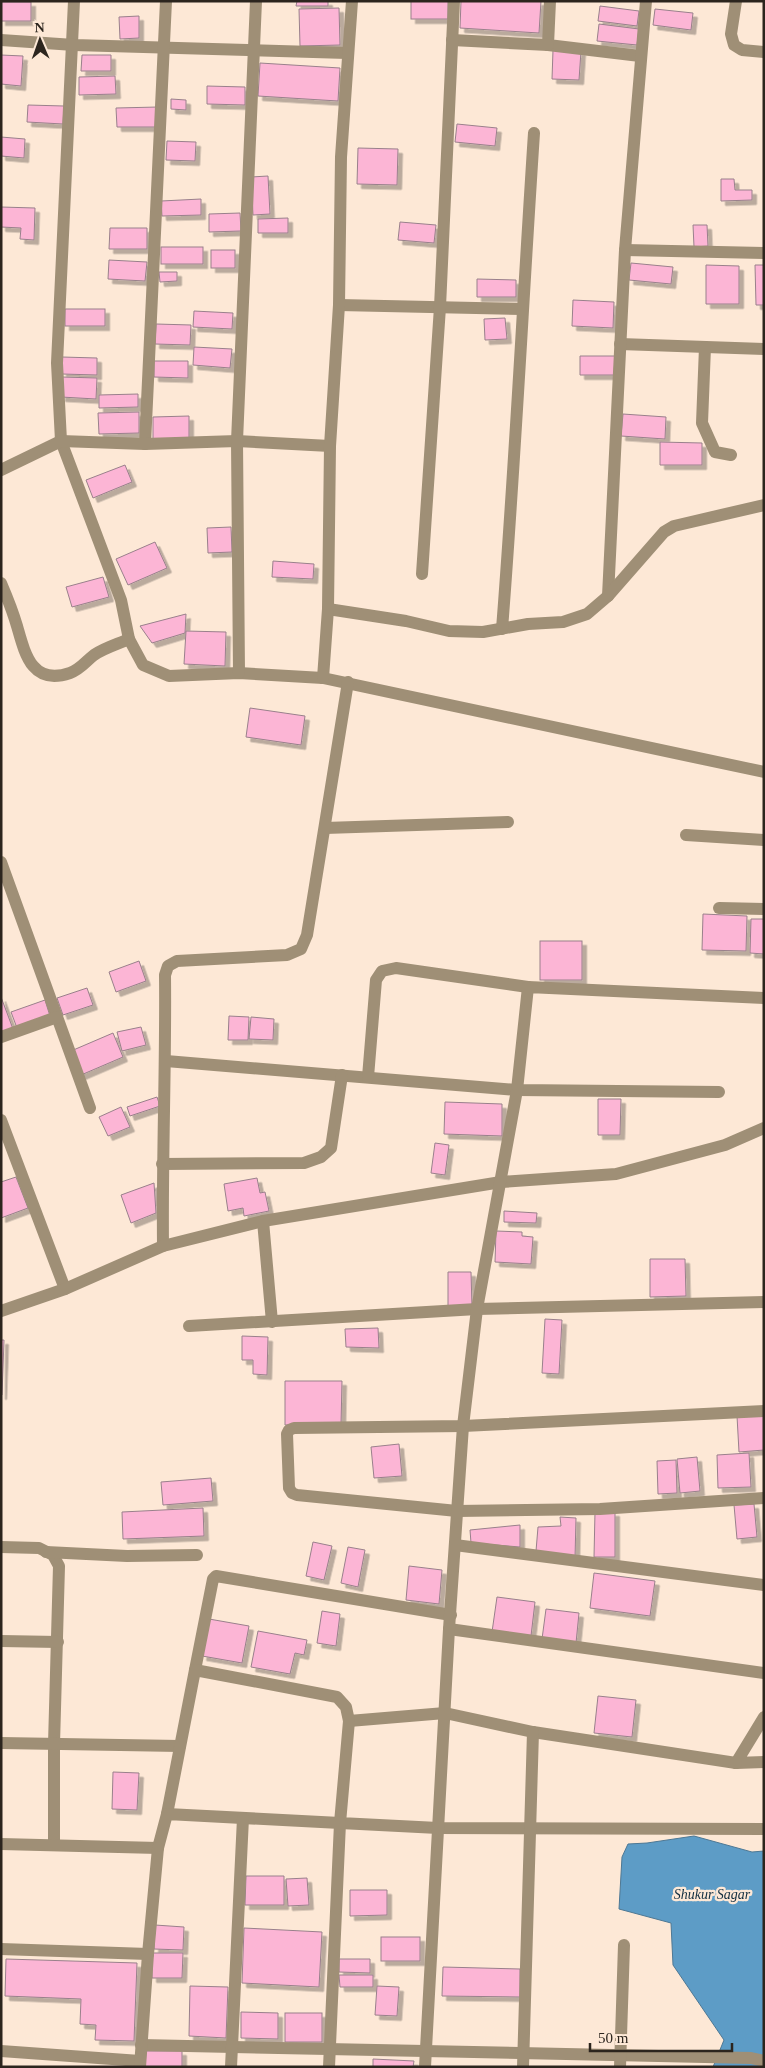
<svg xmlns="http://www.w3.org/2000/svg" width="765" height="2068" viewBox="0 0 765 2068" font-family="Georgia,serif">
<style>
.water{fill:#5d9cc6;stroke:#4e7894}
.building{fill:#fcb5d5;stroke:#99808b;filter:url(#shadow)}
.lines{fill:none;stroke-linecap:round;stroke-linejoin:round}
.minor{stroke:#9f8f76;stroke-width:12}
.labels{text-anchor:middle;stroke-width:4.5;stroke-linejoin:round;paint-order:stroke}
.water-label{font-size:14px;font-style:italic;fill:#112e40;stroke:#fde8d6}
</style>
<defs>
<filter id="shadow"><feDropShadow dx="4.5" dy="4.5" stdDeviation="0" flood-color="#0004"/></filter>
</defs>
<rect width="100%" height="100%" fill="#fde8d6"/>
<!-- water -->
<polygon class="water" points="694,1836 752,1852 764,1851 764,2067 713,2067 724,2040 673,1965 671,1923 619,1909 622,1857 628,1844 647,1843"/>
<!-- building -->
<g class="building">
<polygon points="297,1 328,1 328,6 296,6"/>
<rect x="411" y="1" width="37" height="18"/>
<polygon points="461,1 541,1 539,33 460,28"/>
<rect x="1" y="2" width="30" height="19"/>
<polygon points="600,6 639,11 637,26 598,21"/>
<polygon points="339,8 340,45 300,46 299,9"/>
<polygon points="655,9 693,13 691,30 653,25"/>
<polygon points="139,16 139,38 120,39 119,17"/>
<polygon points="599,24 639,29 637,45 597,41"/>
<polygon points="553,50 581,51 579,80 552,79"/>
<polygon points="1,55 23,56 21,86 1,84"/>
<polygon points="82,55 111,55 111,71 81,71"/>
<polygon points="260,63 340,68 338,101 258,96"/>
<polygon points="115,76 116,94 79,95 79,77"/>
<polygon points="207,86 245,87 245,105 207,104"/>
<polygon points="171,99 186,100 186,110 171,109"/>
<polygon points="28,105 64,106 63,124 27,122"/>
<polygon points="158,107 159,127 117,127 116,108"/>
<polygon points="457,124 497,128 495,146 455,142"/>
<polygon points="1,137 25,139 24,158 1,156"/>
<polygon points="167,141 196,142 195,161 166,160"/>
<polygon points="358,148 398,149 397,185 357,184"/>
<polygon points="268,176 270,214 253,215 251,177"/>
<polygon points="721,179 734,179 735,190 752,190 752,200 721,201"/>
<polygon points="201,199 201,215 162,216 161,201"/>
<polygon points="1,207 35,208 34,240 20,239 21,228 1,227"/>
<polygon points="240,213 241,231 209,232 209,214"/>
<polygon points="288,218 288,233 258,233 258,219"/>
<polygon points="400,222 436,225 434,243 398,240"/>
<polygon points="693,225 707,225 708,246 694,247"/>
<polygon points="110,228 147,228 147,249 109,249"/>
<rect x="161" y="247" width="42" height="17"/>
<rect x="211" y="250" width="24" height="18"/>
<polygon points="109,260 147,262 145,281 108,279"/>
<polygon points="631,263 673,267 671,284 629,280"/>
<polygon points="706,265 739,266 739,304 706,304"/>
<polygon points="755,265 764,265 764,305 756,305"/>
<polygon points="159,272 177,272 177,281 160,282"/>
<polygon points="477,279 516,280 516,297 477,297"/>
<polygon points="573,300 614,302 613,328 572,326"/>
<rect x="65" y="309" width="40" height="17"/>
<polygon points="194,311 233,313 232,329 193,327"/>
<polygon points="505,318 507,339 485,340 484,319"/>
<polygon points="156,324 191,325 190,345 155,344"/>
<polygon points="194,347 232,349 230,368 193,365"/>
<polygon points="580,356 615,356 614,375 580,375"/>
<polygon points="62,357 97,358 97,375 62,374"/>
<polygon points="154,361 188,361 188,378 154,377"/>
<polygon points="62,377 97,378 96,399 61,397"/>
<polygon points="138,394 138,407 99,408 99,395"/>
<polygon points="139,412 139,433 99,434 98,413"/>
<polygon points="623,414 666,417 665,439 621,436"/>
<polygon points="189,416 189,439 153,439 153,417"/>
<polygon points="660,442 702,443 702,465 660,465"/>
<polygon points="125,465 132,482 93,498 86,480"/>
<polygon points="231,527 232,552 208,553 207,528"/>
<polygon points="155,542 167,568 128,585 116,559"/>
<polygon points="273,561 314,564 313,579 272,577"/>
<polygon points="103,577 109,597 72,607 66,587"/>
<polygon points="186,614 185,633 152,643 140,626"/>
<polygon points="186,631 226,632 225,666 184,664"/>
<polygon points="250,708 305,716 301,745 246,737"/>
<polygon points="703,914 747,916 746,951 702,950"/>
<polygon points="751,919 764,919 764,954 750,953"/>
<rect x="540" y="941" width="42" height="39"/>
<polygon points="139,961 146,981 116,992 109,972"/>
<polygon points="87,988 93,1005 63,1015 57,998"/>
<polygon points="1,997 13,1029 1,1033"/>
<polygon points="45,1000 50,1016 17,1028 11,1012"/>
<polygon points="229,1016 249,1017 248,1040 228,1040"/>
<polygon points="251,1017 274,1019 273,1040 249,1039"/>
<polygon points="141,1027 146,1045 122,1051 117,1032"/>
<polygon points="113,1033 123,1057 81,1075 71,1051"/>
<polygon points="157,1097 160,1106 130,1116 127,1107"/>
<polygon points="598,1099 621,1099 620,1135 598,1135"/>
<polygon points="445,1102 502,1104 502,1136 444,1134"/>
<polygon points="121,1107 130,1127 108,1136 99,1117"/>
<polygon points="435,1143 449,1145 445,1175 431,1173"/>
<polygon points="16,1177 28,1208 1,1218 1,1182"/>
<polygon points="257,1178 260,1193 265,1192 269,1211 244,1216 243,1208 228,1211 224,1184"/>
<polygon points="154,1183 156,1213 131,1223 121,1195"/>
<polygon points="504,1211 537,1213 536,1223 504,1222"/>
<polygon points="496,1231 522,1232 522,1236 533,1237 531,1264 495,1262"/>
<polygon points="650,1259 685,1259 686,1296 650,1297"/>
<polygon points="448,1272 471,1272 472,1307 448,1307"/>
<polygon points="545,1319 562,1320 559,1374 542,1373"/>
<polygon points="378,1328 379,1348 346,1347 345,1329"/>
<polygon points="242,1336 268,1337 267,1375 253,1374 253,1360 242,1360"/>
<polygon points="1,1340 4,1340 2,1395 1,1395"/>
<polygon points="285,1381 342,1381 341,1425 285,1425"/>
<polygon points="764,1414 764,1450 739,1452 737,1416"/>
<polygon points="399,1444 402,1476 374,1478 371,1447"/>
<polygon points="749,1453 751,1487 718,1488 717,1455"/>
<polygon points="697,1457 700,1491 680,1493 677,1459"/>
<polygon points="676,1460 677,1493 658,1494 657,1461"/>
<polygon points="211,1478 213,1501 163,1505 161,1482"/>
<polygon points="754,1504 757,1537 737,1539 734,1505"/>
<polygon points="203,1508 204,1536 123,1539 122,1512"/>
<polygon points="595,1512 615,1512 615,1557 594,1557"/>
<polygon points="560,1517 576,1518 575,1558 536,1551 538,1527 561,1526"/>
<polygon points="520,1525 520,1547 471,1543 470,1530"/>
<polygon points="313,1542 332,1546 324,1580 306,1576"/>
<polygon points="348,1547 365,1550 358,1587 341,1583"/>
<polygon points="409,1566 442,1570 439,1604 406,1600"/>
<polygon points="594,1573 655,1581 650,1616 590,1608"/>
<polygon points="497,1597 535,1602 531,1636 492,1632"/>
<polygon points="546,1609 579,1613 576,1643 542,1639"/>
<polygon points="322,1611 340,1614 336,1646 317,1643"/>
<polygon points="209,1619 249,1626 242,1663 202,1656"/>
<polygon points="258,1631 307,1640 304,1655 295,1653 290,1674 251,1667"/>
<polygon points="598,1696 636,1700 632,1737 594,1733"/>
<polygon points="113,1772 139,1773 137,1810 112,1809"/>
<polygon points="246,1876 284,1876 284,1905 245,1905"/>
<polygon points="307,1878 309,1905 288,1906 286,1879"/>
<polygon points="350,1890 387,1890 387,1915 350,1916"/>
<polygon points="155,1925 184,1927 183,1950 154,1949"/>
<polygon points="244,1928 322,1932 319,1987 242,1983"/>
<rect x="381" y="1937" width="39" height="24"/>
<polygon points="152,1953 183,1953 182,1978 152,1978"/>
<polygon points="6,1959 137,1963 134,2041 95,2040 96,2025 80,2024 81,1999 5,1996"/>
<polygon points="339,1959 370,1959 370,1973 339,1972"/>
<polygon points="443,1967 520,1969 520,1997 442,1996"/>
<polygon points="339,1975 373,1975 373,1987 340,1987"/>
<polygon points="190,1986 228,1987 226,2038 189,2036"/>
<polygon points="377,1986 399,1987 397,2016 375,2015"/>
<polygon points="241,2012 278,2013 278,2039 241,2038"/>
<rect x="285" y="2013" width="37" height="29"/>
<polygon points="146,2051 182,2051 182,2067 145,2067"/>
<polygon points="373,2059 414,2061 413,2067 373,2067"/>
</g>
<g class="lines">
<!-- minor -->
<g class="minor">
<polyline points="74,1 57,363 61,441 121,600 129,639 143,665 169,676 239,673 323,678 764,772"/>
<polyline points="550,1 548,45 640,56"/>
<polyline points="736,1 731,34 734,45 742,50 764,52"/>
<polyline points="1,40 74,45 347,53"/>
<polyline points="452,40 548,45"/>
<polyline points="625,250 764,253"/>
<polyline points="339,305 522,309"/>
<polyline points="620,344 764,349"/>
<polyline points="705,347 702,423 715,452 731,455"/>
<polyline points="145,444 166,1"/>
<polyline points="1,470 61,441 145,444 237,441 330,446"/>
<polyline points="422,574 440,307 454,1"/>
<path d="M1 583C7 597 13 612 17 626 25 654 32 686 70 673 81 669 86 661 94 655 104 648 118 644 129 639"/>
<polyline points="608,596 625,250 646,1"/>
<polyline points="328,609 406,621 449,631 483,632 528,624 563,622 587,614 608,596 664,532 674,526 764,505"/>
<path d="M502 629C515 464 523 299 534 133"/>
<polyline points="239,673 237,441 256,1"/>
<polyline points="323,678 328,609 330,446 339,305 341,157 352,1"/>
<polyline points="325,828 508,822"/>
<polyline points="686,835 764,840"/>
<polyline points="1,862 90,1108"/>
<polyline points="719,908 764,909"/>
<polyline points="1,1037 57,1017"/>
<polyline points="166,1061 517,1090 719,1092"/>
<polyline points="368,1077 376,980 382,971 396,968 528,987"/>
<polyline points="1,1120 65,1289"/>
<polyline points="162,1164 304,1163 321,1157 331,1148 342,1075"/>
<polyline points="263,1221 272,1322"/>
<path d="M163 1246C162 1156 166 1066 165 975L168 966 177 961 287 955 301 949 307 935 348 682"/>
<polyline points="1,1311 65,1289 163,1246 263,1221 501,1182 616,1174 725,1145 764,1128"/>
<polyline points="189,1326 477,1309 764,1302"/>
<polyline points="764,1411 463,1426 294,1428 289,1430 287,1434 289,1488 292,1493 297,1495 457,1511 600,1509 764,1498"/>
<polyline points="455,1545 764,1585"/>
<polyline points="1,1547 39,1548 53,1555 59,1566 54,1744 54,1845"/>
<polyline points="46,1552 127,1556 197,1555"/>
<polyline points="449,1629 764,1673"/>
<polyline points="1,1641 58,1642"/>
<polyline points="195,1670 213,1579 216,1576 451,1615"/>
<polyline points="764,1717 736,1763 764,1762"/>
<polyline points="349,1721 445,1713 533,1732 736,1763"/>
<polyline points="1,1743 180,1746"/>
<polyline points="167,1814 195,1670 337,1697 346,1707 349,1721 340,1823 438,1828 764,1829"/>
<polyline points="1,1844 158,1848 167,1814 340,1823 329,2067"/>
<polyline points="1,1949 148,1954"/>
<polyline points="141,2045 751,2058 764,2061"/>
<polyline points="1,2051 140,2061"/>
<polyline points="140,2067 148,1954 158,1848"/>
<polyline points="231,2067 243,1818"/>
<polyline points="425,2067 449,1629 463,1426 477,1309 517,1090 528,987 764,998"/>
<polyline points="523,2067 533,1732"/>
<polyline points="620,2067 624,1945"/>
</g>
</g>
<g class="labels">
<!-- water labels -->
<g class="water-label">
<text x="712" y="1899">Shukur Sagar</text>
</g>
</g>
<!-- border -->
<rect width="765" height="2068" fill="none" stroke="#2c251e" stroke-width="5"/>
<!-- north arrow -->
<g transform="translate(40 40) rotate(358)" stroke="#fde8d6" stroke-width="4" paint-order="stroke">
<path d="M0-4L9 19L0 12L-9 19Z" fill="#2c251e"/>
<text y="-8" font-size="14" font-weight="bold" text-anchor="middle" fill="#2c251e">N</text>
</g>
<!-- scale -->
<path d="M590 2043v8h142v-8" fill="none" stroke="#2c251e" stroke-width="2.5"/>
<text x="598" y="2043" font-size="15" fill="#2c251e" stroke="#fde8d6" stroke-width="4" paint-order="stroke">50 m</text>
</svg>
